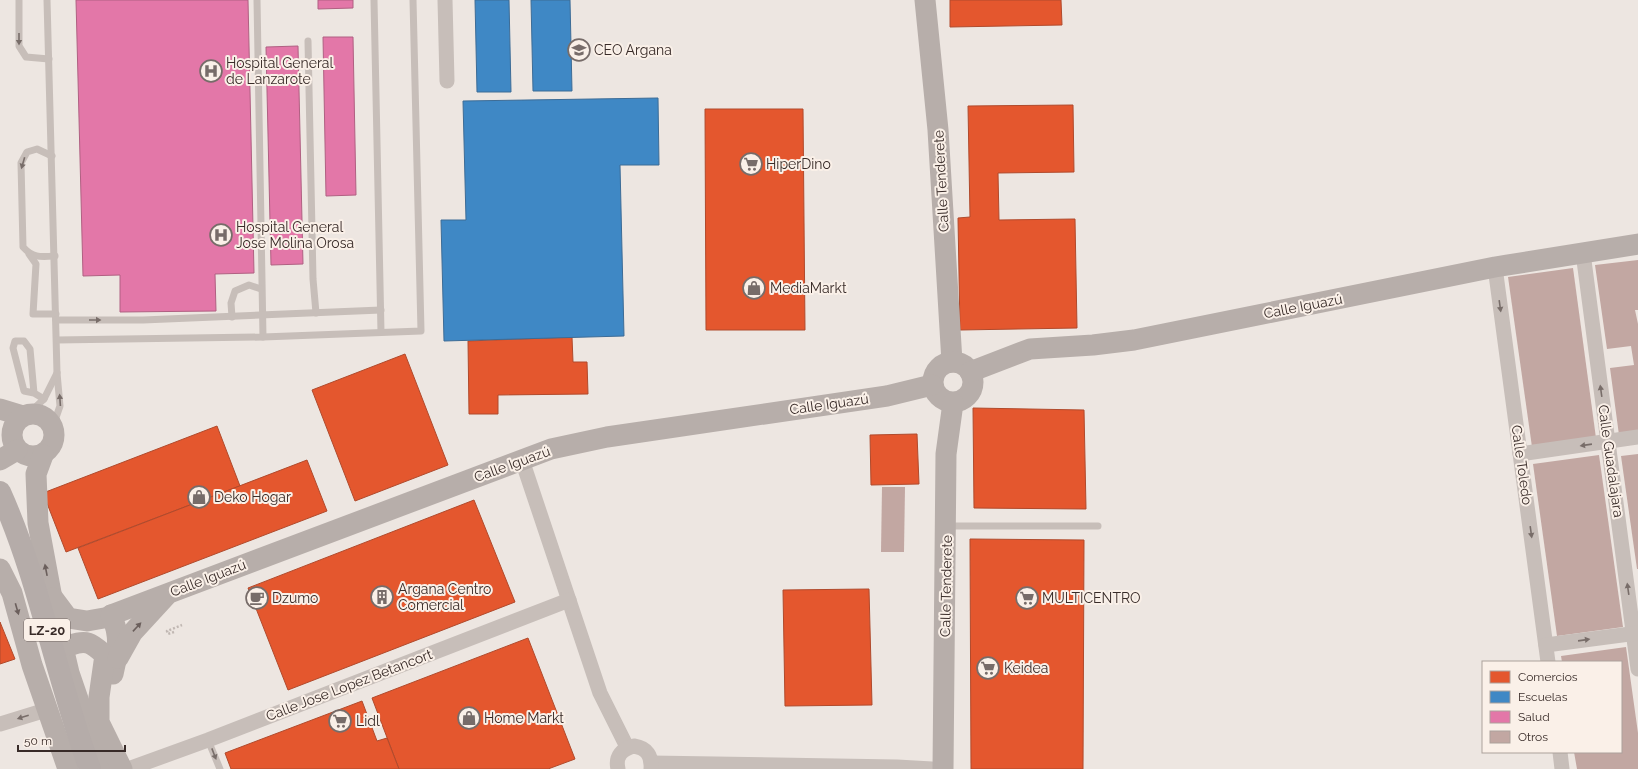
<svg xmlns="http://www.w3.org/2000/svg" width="1638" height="769" viewBox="0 0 1638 769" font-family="Raleway,sans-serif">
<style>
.shops{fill:#e4572e;stroke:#b04a2c}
.schools{fill:#3f88c5;stroke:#3d6c96}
.health{fill:#e377a8;stroke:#b06082}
.building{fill:#c2a7a2}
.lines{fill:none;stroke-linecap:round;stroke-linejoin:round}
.path{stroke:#c0b7b2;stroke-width:2.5;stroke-dasharray:2 2;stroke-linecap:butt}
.lane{stroke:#c7beb9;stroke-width:7}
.street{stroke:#c7beb9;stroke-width:15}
.secondary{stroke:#b7aeaa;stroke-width:21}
.primary{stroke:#b5aca9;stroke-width:22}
.oneway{fill:#786d69}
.oneway2{fill:#6b5f5c}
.labels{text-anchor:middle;stroke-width:4;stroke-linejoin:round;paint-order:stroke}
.shield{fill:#faf0e8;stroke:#726662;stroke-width:1}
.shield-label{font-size:13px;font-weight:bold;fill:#382b28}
.poi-label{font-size:14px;fill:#382b28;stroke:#faf0e8;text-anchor:start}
.street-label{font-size:14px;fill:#382b28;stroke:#faf0e8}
</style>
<rect width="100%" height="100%" fill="#ede6e1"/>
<!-- shops -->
<g class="shops">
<polygon points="950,0 1061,0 1062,25 950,27"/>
<polygon points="1073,105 1074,172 998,173 999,220 1075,219 1077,328 960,330 958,218 970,217 968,106"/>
<polygon points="705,109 803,109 805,330 706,330"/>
<polygon points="572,337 573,362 587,362 588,394 498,395 498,414 469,414 468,341"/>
<polygon points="405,354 448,465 355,501 312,390"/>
<polygon points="973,408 1084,410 1086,509 974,508"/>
<polygon points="217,426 240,486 66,552 43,493"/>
<polygon points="917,434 919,484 871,485 870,435"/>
<polygon points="307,460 327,511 98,599 78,548"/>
<polygon points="474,500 515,602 288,690 248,588"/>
<polygon points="970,539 1084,540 1083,769 971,769"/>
<polygon points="869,589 872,705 785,706 783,590"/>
<polygon points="0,622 15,659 0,664"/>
<polygon points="528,638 575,759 548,769 399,769 372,698"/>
<polygon points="362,701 377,741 387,738 399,769 231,769 225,753"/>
</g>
<!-- schools -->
<g class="schools">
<polygon points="475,0 509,0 511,92 477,92"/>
<polygon points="531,0 570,0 572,91 533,91"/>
<polygon points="658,98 659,165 620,165 624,336 444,341 441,220 466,220 463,101"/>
</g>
<!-- health -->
<g class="health">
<polygon points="76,0 248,0 254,273 215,274 216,311 120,312 120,275 83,276"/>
<polygon points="318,0 353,0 353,8 318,9"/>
<polygon points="323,37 353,37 356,195 326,196"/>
<polygon points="298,46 303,264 271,265 266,47"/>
</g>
<!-- building -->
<g class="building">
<polygon points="1638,260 1638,310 1635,310 1638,324 1638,432 1619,435 1610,368 1634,365 1631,346 1607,349 1595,265"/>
<polygon points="1573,268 1596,438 1532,447 1508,277"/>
<polygon points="1638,454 1638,569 1637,569 1621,456"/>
<polygon points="1599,455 1623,627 1557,636 1533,464"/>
<polygon points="882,487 905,487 904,552 881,552"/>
<polygon points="1626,647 1638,733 1638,769 1577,769 1574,752 1621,752 1621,662 1562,662 1561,656"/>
</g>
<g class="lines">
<!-- path -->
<polyline class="path" points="174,632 168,634 167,631 182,625"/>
<!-- lane -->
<g class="lane">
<polyline points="19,0 19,46 26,57 49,59"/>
<polyline points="47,0 57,373 60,406 53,426"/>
<polyline points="257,0 263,337"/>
<polyline points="374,0 381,332"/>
<polyline points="308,41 313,279 316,313"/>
<path d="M52 156 37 149 27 152 21 163 23 247C33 258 40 257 55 256"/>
<polyline points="29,254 36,264 33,314 56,314"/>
<polyline points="232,317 231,303 235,291 249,285 261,289"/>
<polyline points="56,320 143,320 381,310"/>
<polyline points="57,340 263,337 421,331 413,0"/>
<polyline points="34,393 30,349 24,341 15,341 13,348 24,391 34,393 44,399"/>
<polyline points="28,414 44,399 57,373"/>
<polyline points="946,526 1098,526"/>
<polyline points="208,740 220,769"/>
</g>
<!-- street -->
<g class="street">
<polyline points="445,0 447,81"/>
<polyline points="1583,253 1638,669"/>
<polyline points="1495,267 1548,662"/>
<polyline points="1520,454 1638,437"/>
<polyline points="522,460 600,693 627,747"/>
<polyline points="1546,645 1638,633"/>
<polyline points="0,724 46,710"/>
<polyline points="1560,752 1562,769"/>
<polyline points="651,763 897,767 932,769"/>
<polyline points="128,769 208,740 569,600"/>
<path d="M618 769C615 756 622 749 634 746 647 748 652 756 651 769"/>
</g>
<!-- secondary -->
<g class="secondary">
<polyline points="925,0 938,130 952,362"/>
<circle cx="953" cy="382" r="20"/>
<polyline points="970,372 1030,349 1093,345 1134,340 1495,267 1638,244"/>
<polyline points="0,409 23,416"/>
<circle cx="33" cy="435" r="21"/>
<polyline points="43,455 36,474 38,523 54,609 69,673 102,769"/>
<polyline points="0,460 17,450"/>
<polyline points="0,569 12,593 32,665 68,769"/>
<polyline points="53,598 68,618 87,621 104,618"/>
<polyline points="111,615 551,449 607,437 887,396 932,385"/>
<path d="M111 615C121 635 118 653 113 674"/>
<path d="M71 645C88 639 92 644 105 655L99 697V722L122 769"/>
<polyline points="118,658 132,633 166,596"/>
<polyline points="943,769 946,454 953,403"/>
</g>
<!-- primary -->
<path class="primary" d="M0 492C40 581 56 678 90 769"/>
</g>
<!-- one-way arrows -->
<defs><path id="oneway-solid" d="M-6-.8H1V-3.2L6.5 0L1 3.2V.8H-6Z"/></defs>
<g class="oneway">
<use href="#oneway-solid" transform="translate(19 39) rotate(90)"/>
<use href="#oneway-solid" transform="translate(23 163) rotate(106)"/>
<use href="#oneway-solid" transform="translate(1500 306) rotate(82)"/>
<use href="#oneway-solid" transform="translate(95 320)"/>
<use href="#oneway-solid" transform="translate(1601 391) rotate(-98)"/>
<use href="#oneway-solid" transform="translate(60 400) rotate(-94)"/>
<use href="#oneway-solid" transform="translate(1586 445) rotate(172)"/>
<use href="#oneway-solid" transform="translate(1531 532) rotate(82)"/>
<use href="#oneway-solid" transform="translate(1628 589) rotate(-98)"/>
<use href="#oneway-solid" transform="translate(1584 640) rotate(-8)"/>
<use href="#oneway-solid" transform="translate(23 717) rotate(163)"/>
<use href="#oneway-solid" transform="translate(214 754) rotate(69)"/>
</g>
<g class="oneway2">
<use href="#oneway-solid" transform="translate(46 570) rotate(-101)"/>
<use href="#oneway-solid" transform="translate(17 609) rotate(74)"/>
<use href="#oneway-solid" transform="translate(137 627) rotate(-47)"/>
</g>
<!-- icons -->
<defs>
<g id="school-ring" transform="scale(1.15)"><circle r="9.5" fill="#faf0e8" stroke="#776c69" stroke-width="1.5"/><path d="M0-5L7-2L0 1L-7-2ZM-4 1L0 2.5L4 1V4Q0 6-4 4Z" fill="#776c69"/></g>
<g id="hospital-ring" transform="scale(1.15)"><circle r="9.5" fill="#faf0e8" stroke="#776c69" stroke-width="1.5"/><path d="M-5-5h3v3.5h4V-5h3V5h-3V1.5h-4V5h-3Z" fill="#776c69"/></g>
<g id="supermarket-ring" transform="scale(1.15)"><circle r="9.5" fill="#faf0e8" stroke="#776c69" stroke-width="1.5"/><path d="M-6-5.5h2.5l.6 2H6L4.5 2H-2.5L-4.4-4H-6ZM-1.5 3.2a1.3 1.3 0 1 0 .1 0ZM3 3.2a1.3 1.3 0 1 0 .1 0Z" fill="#776c69"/></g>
<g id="shop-ring" transform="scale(1.15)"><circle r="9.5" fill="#faf0e8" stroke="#776c69" stroke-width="1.5"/><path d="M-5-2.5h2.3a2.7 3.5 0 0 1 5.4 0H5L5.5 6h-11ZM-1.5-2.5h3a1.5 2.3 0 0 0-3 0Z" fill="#776c69"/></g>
<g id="building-ring" transform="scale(1.15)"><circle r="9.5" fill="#faf0e8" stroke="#776c69" stroke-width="1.5"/><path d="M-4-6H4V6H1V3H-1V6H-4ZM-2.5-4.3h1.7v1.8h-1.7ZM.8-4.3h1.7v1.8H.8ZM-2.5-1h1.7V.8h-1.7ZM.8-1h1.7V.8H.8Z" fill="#776c69"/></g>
<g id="cafe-ring" transform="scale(1.15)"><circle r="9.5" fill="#faf0e8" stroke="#776c69" stroke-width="1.5"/><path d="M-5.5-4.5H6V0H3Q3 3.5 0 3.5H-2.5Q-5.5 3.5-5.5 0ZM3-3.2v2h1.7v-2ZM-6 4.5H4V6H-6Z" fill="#776c69"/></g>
</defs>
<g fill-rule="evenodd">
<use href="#school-ring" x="579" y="50"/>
<use href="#hospital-ring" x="211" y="71"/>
<use href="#supermarket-ring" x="751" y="164"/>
<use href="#hospital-ring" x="221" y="235"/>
<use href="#shop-ring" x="754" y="288"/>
<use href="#shop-ring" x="199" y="497"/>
<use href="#building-ring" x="382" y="597"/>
<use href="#cafe-ring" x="257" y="598"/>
<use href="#supermarket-ring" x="1027" y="598"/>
<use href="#supermarket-ring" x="988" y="668"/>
<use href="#shop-ring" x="469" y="718"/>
<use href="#supermarket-ring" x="340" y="721"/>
</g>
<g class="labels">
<!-- shield labels -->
<rect class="shield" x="24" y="619" width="46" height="22" rx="3"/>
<g class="shield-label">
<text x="47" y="635">LZ-20</text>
</g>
<!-- poi labels -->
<g class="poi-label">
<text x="594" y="55">CEO Argana</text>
<text x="226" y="68">Hospital General<tspan x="226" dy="16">de Lanzarote</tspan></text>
<text x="766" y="169">HiperDino</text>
<text x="236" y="232">Hospital General<tspan x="236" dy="16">Jose Molina Orosa</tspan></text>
<text x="770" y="293">MediaMarkt</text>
<text x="214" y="502">Deko Hogar</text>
<text x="398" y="594">Argana Centro<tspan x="398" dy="16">Comercial</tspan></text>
<text x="272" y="603">Dzumo</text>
<text x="1042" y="603">MULTICENTRO</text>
<text x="1004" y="673">Keidea</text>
<text x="484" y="723">Home Markt</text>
<text x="356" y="726">Lidl</text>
</g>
<!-- street labels -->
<g class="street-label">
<text transform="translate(941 181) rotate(-93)" y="5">Calle Tenderete</text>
<text transform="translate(1303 306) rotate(-11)" y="5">Calle Iguazú</text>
<text transform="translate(829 404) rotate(-8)" y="5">Calle Iguazú</text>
<text transform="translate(1611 461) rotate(82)" y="5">Calle Guadalajara</text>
<text transform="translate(512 464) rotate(-20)" y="5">Calle Iguazú</text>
<text transform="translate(1522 465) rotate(82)" y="5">Calle Toledo</text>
<text transform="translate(208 578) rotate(-21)" y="5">Calle Iguazú</text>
<text transform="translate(946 586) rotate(-89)" y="5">Calle Tenderete</text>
<text transform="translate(349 685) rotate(-21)" y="5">Calle Jose Lopez Betancort</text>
</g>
</g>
<!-- legend -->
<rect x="1482" y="661" width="140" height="92" fill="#faf0e8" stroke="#aca19b"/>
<rect x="1490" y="671" width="20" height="12" fill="#e4572e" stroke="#aca19b"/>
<text x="1518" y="681" font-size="12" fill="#382b28">Comercios</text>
<rect x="1490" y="691" width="20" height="12" fill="#3f88c5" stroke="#aca19b"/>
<text x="1518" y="701" font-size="12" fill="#382b28">Escuelas</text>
<rect x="1490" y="711" width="20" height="12" fill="#e377a8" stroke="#aca19b"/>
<text x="1518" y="721" font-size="12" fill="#382b28">Salud</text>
<rect x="1490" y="731" width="20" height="12" fill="#c2a7a2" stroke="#aca19b"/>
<text x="1518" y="741" font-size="12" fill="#382b28">Otros</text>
<!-- scale -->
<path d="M18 745v6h107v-6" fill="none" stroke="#382b28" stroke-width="2"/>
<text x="24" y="745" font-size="12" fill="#382b28" stroke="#faf0e8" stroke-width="3" paint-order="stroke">50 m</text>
</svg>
